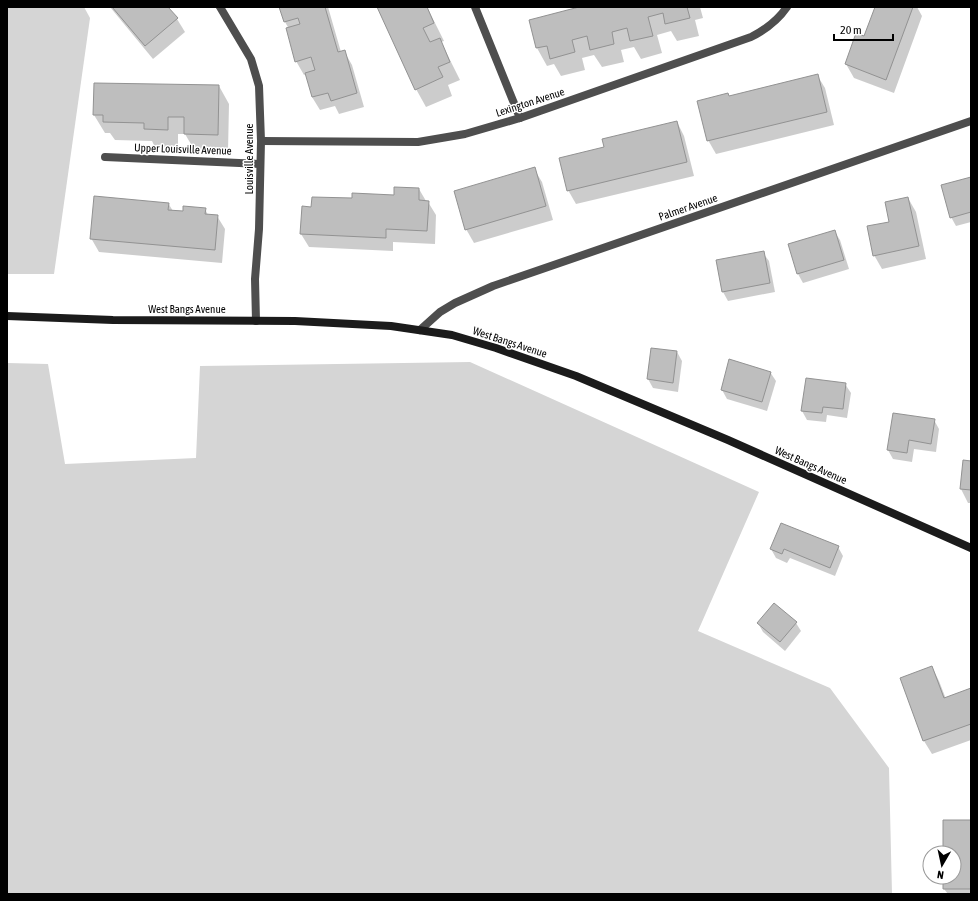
<svg xmlns="http://www.w3.org/2000/svg" width="978" height="901" viewBox="0 0 978 901" font-family="'Asap Condensed',sans-serif">
<style>
.green{fill:#d5d5d5}
.shadow{fill:#0003}
.building{fill:#bebebe;stroke:#929292}
.lines{fill:none;stroke-linecap:round;stroke-linejoin:round}
.street{stroke:#4e4e4e;stroke-width:8}
.secondary{stroke:#1b1b1b;stroke-width:8}
.labels{text-anchor:middle;stroke-width:3;stroke-linejoin:round;paint-order:stroke}
.street-label{font-size:11px;fill:#000;stroke:#fff}
</style>
<rect width="100%" height="100%" fill="#fff"/>
<!-- green -->
<g class="green">
<polygon points="7,7 84,7 90,18 54,274 7,274"/>
<polygon points="470,362 759,492 698,631 830,688 889,768 892,894 7,894 7,363 48,364 65,464 196,458 200,366"/>
</g>
<!-- shadow -->
<g class="shadow">
<polygon points="110,7 167,7 177,19 185,32 153,59"/>
<polygon points="280,7 328,7 341,52 344,51 352,65 364,107 339,114 335,106 320,110 312,97 306,74 304,75 296,61 289,29 285,22"/>
<polygon points="378,7 427,7 444,41 441,42 460,80 448,85 452,96 426,107 416,89"/>
<polygon points="583,7 700,7 703,18 695,20 699,36 677,41 671,31 657,35 662,53 641,59 634,47 621,50 624,62 602,67 594,55 582,58 585,70 561,76 554,64 547,66 537,48 530,21"/>
<polygon points="876,7 917,7 922,16 894,93 854,78 846,64 865,37"/>
<polygon points="817,75 825,88 834,125 716,154 708,140 729,97"/>
<polygon points="219,86 229,104 228,152 195,151 185,134 178,134 178,147 155,147 152,141 115,140 110,133 105,133 94,115"/>
<polygon points="677,122 684,136 694,176 576,204 568,190 605,148"/>
<polygon points="534,169 542,182 553,220 474,243 466,229"/>
<polygon points="971,178 971,222 956,226 951,217"/>
<polygon points="419,189 426,201 428,202 436,215 435,244 393,242 393,251 309,247 301,234 312,208 353,199 395,196"/>
<polygon points="908,198 916,212 926,259 882,269 874,255 891,222"/>
<polygon points="168,203 173,211 184,212 205,209 208,215 217,216 225,229 222,263 99,252 91,238"/>
<polygon points="834,231 840,240 849,269 803,283 798,274 789,244"/>
<polygon points="763,253 769,261 775,292 728,301 723,292"/>
<polygon points="652,349 677,352 682,361 678,392 653,388 648,379"/>
<polygon points="770,372 776,381 767,411 727,399 722,390"/>
<polygon points="845,384 851,393 847,418 827,415 826,422 807,420 802,411"/>
<polygon points="934,420 939,429 936,452 914,449 912,462 893,459 888,450"/>
<polygon points="971,462 971,503 968,503 961,489"/>
<polygon points="838,547 843,556 835,576 790,558 787,563 776,558 771,549"/>
<polygon points="758,623 796,623 801,631 785,651 763,632"/>
<polygon points="932,667 939,681 946,699 971,691 971,740 932,754 924,741"/>
<polygon points="971,821 971,894 948,894 944,889 944,877 954,877 954,853 944,853"/>
</g>
<!-- building -->
<g class="building">
<polygon points="112,7 168,7 178,18 145,46"/>
<polygon points="279,7 325,7 338,52 345,50 357,93 331,101 328,93 312,97 305,73 315,70 311,57 295,62 286,28 300,24 298,18 284,22"/>
<polygon points="377,7 427,7 434,23 423,28 430,42 440,38 450,62 438,67 443,77 415,90"/>
<polygon points="579,7 687,7 690,18 665,24 663,13 648,17 653,36 630,41 627,28 612,32 614,44 590,50 587,36 572,40 575,52 550,59 547,46 536,48 529,20"/>
<polygon points="875,7 913,7 886,80 845,64 856,33 864,36"/>
<polygon points="818,74 827,112 707,141 697,101 728,93 729,96"/>
<polygon points="94,83 219,85 218,135 184,134 184,117 168,117 168,130 144,129 144,123 103,122 103,115 93,115"/>
<polygon points="677,121 687,162 567,191 559,158 604,147 602,139"/>
<polygon points="535,167 546,206 465,230 454,191"/>
<polygon points="971,177 971,212 950,218 941,185"/>
<polygon points="394,187 419,188 419,200 429,201 427,231 386,229 386,238 300,234 302,206 311,207 312,197 352,198 352,193 394,195"/>
<polygon points="94,196 169,203 168,210 183,211 183,206 206,208 205,214 218,215 215,250 90,239"/>
<polygon points="908,197 919,246 873,256 867,226 889,222 885,202"/>
<polygon points="835,230 844,260 797,274 788,244"/>
<polygon points="764,251 770,283 722,292 716,260"/>
<polygon points="651,348 677,351 673,383 647,379"/>
<polygon points="729,359 771,372 762,402 721,390"/>
<polygon points="806,378 846,383 843,409 823,407 822,413 801,411"/>
<polygon points="893,413 935,419 931,444 909,440 907,453 887,450"/>
<polygon points="963,460 971,461 971,490 960,489"/>
<polygon points="781,523 839,546 830,568 784,549 782,554 770,549"/>
<polygon points="774,603 797,622 780,642 757,623"/>
<polygon points="932,666 944,698 971,688 971,724 923,741 900,678"/>
<polygon points="943,820 971,820 971,889 943,889 943,877 954,877 954,853 943,853"/>
</g>
<g class="lines">
<!-- street -->
<g class="street">
<polyline points="220,7 251,59 259,86 261,141 259,229 255,279 256,321"/>
<polyline points="475,7 520,118"/>
<path d="M261 141 418 142 465 134 520 118 751 37C765 30 778 20 787 7"/>
<polyline points="105,157 260,164"/>
<polyline points="420,330 440,312 455,303 493,286 971,121"/>
</g>
<!-- secondary -->
<polyline class="secondary" points="7,316 113,320 295,321 391,326 452,335 496,348 576,376 728,440 971,548"/>
</g>
<g class="labels">
<!-- street labels -->
<g class="street-label">
<text transform="translate(530 102) rotate(-18)" y="4">Lexington Avenue</text>
<text transform="translate(183 149) rotate(2)" y="4">Upper Louisville Avenue</text>
<text transform="translate(249 159) rotate(-90)" y="4">Louisville Avenue</text>
<text transform="translate(688 207) rotate(-19)" y="4">Palmer Avenue</text>
<text x="187" y="313">West Bangs Avenue</text>
<text transform="translate(510 342) rotate(18)" y="4">West Bangs Avenue</text>
<text transform="translate(811 465) rotate(24)" y="4">West Bangs Avenue</text>
</g>
</g>
<!-- border -->
<rect width="978" height="901" fill="none" stroke="#000000" stroke-width="16"/>
<!-- north arrow -->
<g transform="translate(942 865) rotate(189)"><circle r="19" fill="#ffffff" stroke="#999999"/>
<path d="M0-3L7 15L0 10L-7 15Z" fill="#000000"/>
<text y="-6" font-size="11" font-weight="bold" text-anchor="middle" fill="#000000">N</text>
</g>
<!-- scale -->
<path d="M834 34v6h59v-6" fill="none" stroke="#000000" stroke-width="2"/>
<text x="840" y="34" font-size="12" fill="#000000" stroke="#ffffff" stroke-width="3" paint-order="stroke">20 m</text>
</svg>
